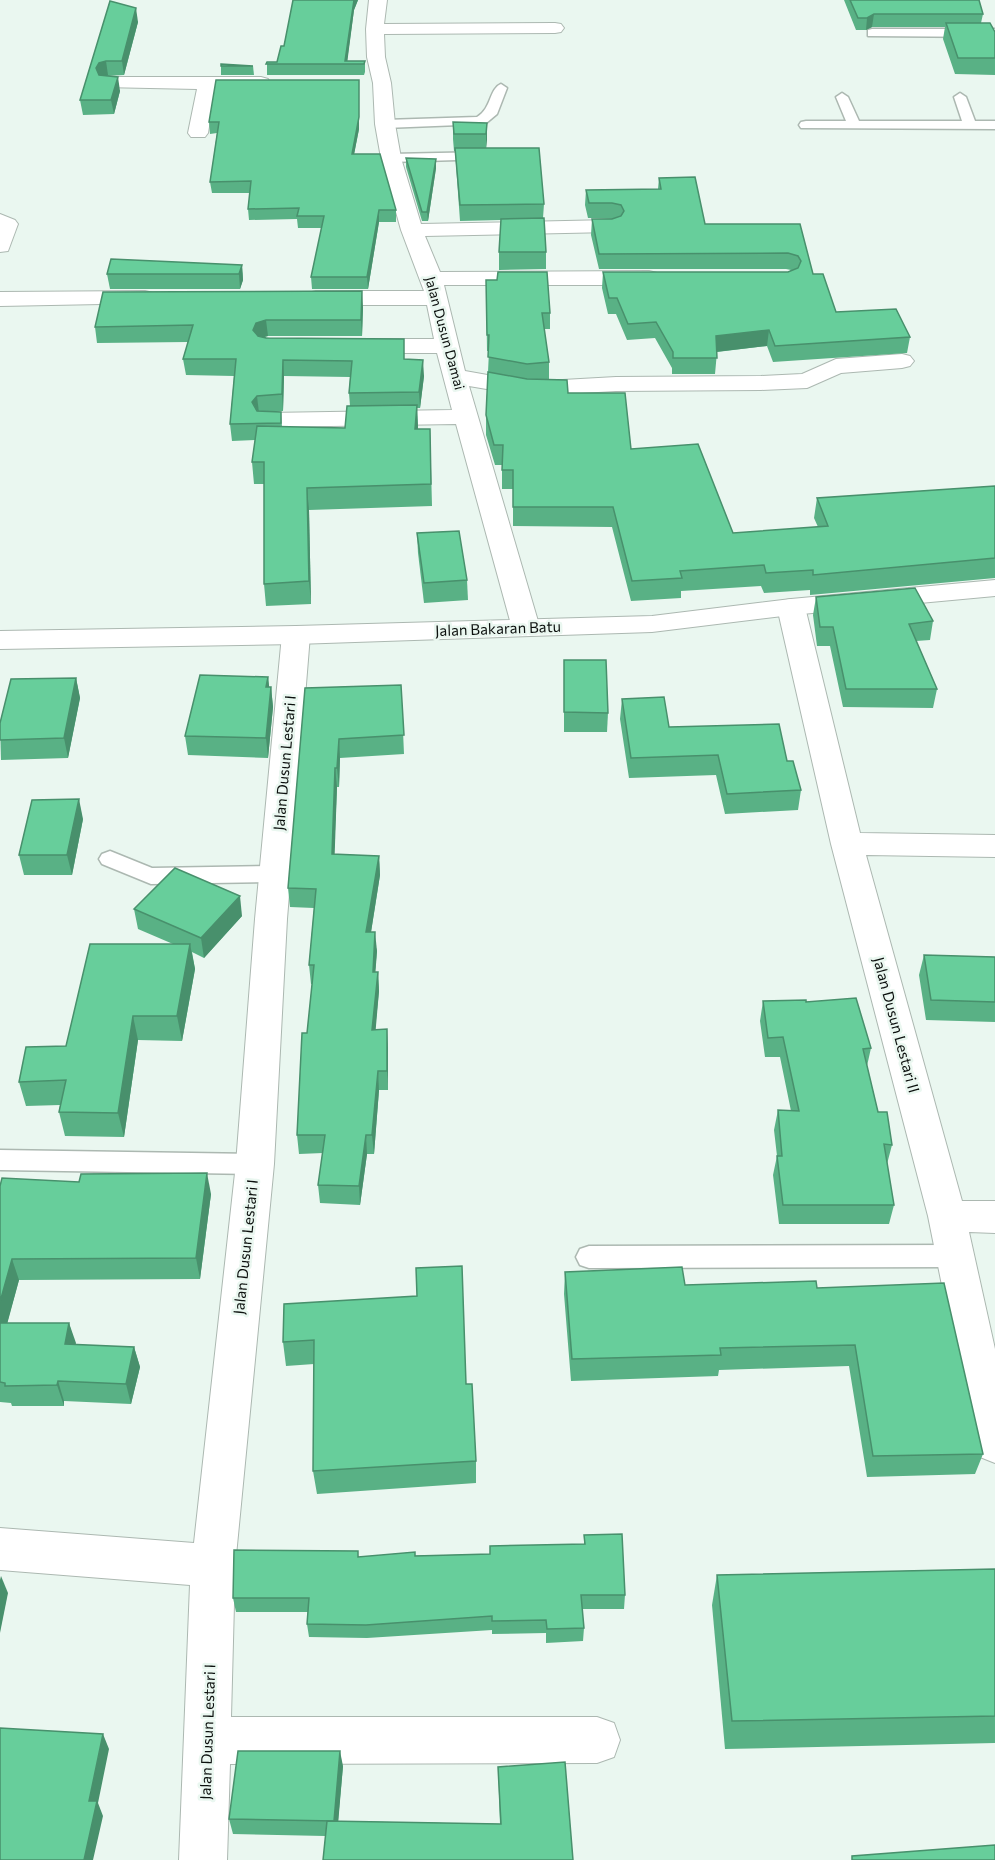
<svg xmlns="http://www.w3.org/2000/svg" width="995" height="1860" viewBox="0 0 995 1860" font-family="Commissioner,sans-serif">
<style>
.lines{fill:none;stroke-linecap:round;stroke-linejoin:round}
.lane-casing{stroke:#acb8b1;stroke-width:3}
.street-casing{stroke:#acb8b1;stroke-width:2}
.highway-casing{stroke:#acb8b1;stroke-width:2}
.lane{fill:#fff;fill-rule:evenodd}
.street{fill:#fff;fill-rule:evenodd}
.highway{fill:#fff;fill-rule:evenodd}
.wall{fill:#59b185;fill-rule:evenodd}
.shaded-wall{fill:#48906c}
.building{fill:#67ce9b;stroke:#48906c;stroke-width:1.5}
.labels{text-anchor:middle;stroke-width:5;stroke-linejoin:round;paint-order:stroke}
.far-street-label{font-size:14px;fill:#0c100e;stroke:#eaf7f0}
.street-label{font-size:15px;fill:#0c100e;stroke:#eaf7f0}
</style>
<rect width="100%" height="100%" fill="#eaf7f0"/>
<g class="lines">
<!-- lane casing -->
<g class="lane-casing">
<g id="lane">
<polygon points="872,29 995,29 995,37 868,36 868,30"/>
<path d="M501 84 507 88 497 114 485 124 385 128 378 124 385 120 477 117C492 108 489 89 501 84Z"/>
<polygon points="842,93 848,97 859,121 962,121 954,97 960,93 966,97 975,121 995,121 995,129 801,128 799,125 801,122 806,121 846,121 836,97"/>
<polygon points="486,152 493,156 491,159 391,162 384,158 391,154"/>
<polygon points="110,851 152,868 275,866 283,869 286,874 283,879 275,882 151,884 102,864 99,859 102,854"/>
<polygon points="0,1150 255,1154 264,1157 268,1164 264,1171 255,1174 0,1170"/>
<polygon points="957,1245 966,1248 970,1256 966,1264 957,1267 589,1268 580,1265 576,1257 580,1249 589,1246"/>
</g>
</g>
<!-- street casing -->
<g class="street-casing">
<g id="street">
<polygon points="369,0 387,0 384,24 555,23 561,24 564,28 561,32 555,33 384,34 385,57 391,83 395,124 401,158 421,224 611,220 618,222 621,226 618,230 611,232 425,236 440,272 649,271 657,273 660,278 657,283 649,285 444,285 465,371 527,382 616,377 761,376 802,374 836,359 902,354 910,356 914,361 910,366 902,368 841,373 807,388 761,390 616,391 527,396 469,386 540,628 536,634 526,636 516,634 512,628 456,424 268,427 259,425 256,420 259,415 268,413 452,410 437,353 360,353 352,351 349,346 352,341 360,339 434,339 427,305 316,305 308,303 305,298 308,293 316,291 424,291 401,230 381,158 375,124 373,83 367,57 366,29"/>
<polygon points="109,77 261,77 268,79 270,83 268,87 261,89 215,89 208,133 205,137 191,137 188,133 197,89 102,87 100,83 102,79"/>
<polygon points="0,214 15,220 18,224 8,251 0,252"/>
<polygon points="145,291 153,293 156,298 153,303 0,306 0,292"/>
<polygon points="791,599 801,601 805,607 860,833 995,835 995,857 866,855 962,1201 995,1201 995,1233 969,1232 995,1349 995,1463 980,1457 974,1444 928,1216 831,844 777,607 781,601"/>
<polygon points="296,626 306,629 310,635 287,919 274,1164 235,1566 231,1717 597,1717 614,1723 620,1740 614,1757 597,1763 230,1764 227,1860 179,1860 190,1585 0,1570 0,1528 194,1543 236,1164 255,919 282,635 286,629"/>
</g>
</g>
<!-- highway casing -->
<g class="highway-casing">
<polygon id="highway" points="995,580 995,596 791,615 652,632 296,644 0,649 0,631 296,626 652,616 791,599"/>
</g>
<!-- lane -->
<use href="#lane" class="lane"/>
<!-- street -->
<use href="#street" class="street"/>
<!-- highway -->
<use href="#highway" class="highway"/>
</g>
<!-- wall -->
<g class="wall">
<polygon points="293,0 358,0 354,10 347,61 365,61 365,72 364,75 267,75 267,62 277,62 284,46"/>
<polygon points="844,0 979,0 983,14 981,23 995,32 995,75 955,74 943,39 945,27 872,27 866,30 856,30"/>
<polygon points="110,1 138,22 124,75 106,76 120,91 114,114 83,115 80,100"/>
<polygon points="221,66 253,66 254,75 221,75"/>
<polygon points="359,91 359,129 354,154 396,210 396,222 379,222 368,289 312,289 311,277 322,228 298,228 297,219 249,220 248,209 250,193 212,193 210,182 217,133 210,134 209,122"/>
<polygon points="453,122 487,123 486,148 544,204 543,218 546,252 546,269 499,270 499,252 501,220 460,221 455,151 454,151 453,139"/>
<polygon points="406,158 436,168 428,221 422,221 406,167"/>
<polygon points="659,178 705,224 800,224 813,274 836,312 910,337 907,353 773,362 767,346 717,352 715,374 672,374 672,368 655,338 627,340 616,314 608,314 602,288 603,272 788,272 791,270 786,269 599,269 591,235 592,219 613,218 588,218 585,205 586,190 658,189"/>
<polygon points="242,265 243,280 240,289 110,289 107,274"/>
<polygon points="486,280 550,313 550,329 544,329 549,362 549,379 538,379 568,393 631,449 733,533 818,527 814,518 817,498 995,486 995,578 810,595 810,590 764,593 761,586 681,591 681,598 631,601 612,527 513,526 513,489 502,489 502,465 495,465 486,435 486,415 488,372 489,351 487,351"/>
<path d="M363 307 362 336H268L263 337 405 359 424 376 420 408H417L418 429H430L432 506 309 510 311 604 266 606 264 584V484H254L252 462 255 440 232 441 230 424 234 376 186 375 183 359 188 342 97 343 95 327ZM284 376 350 377 349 393 350 406 345 428 282 427 281 412H271L283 411Z"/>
<polygon points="417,533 467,580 468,600 424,603 418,553"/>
<polygon points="816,597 933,621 930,640 916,641 937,689 933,708 843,707 830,646 817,646 813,615"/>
<polygon points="564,660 608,713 607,732 564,732"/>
<polygon points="268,677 269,687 271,687 273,707 268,758 188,755 185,736"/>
<polygon points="76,678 80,698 68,758 1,760 0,723"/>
<polygon points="401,685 404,754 340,758 339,787 337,787 334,854 379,856 380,875 371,932 377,951 375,972 378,972 379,991 375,1030 387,1029 388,1090 379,1090 374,1154 367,1154 360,1205 320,1203 318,1185 323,1153 299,1154 297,1135 312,984 311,984 309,965 314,908 290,907 288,888 305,688"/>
<polygon points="622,699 669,727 787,761 801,790 798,810 725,814 716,775 629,778 620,719"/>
<polygon points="83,819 72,875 24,875 19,855"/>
<polygon points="134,909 242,916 204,958 192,952 195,969 182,1041 138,1040 124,1137 65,1136 59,1112 60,1105 26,1106 19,1082 66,1046 173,944 138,929"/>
<polygon points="924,955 995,957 995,1022 926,1020 919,975"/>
<polygon points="763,1001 806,1002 871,1048 867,1066 878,1112 892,1145 887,1164 894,1205 889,1224 779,1224 773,1175 777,1156 774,1130 778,1110 791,1111 780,1057 765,1057 760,1021"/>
<polygon points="0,1186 211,1194 200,1279 19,1280 7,1323 69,1323 75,1345 134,1347 140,1367 131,1404 64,1401 64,1406 12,1406 11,1403 0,1402"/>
<polygon points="565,1272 685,1285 817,1288 983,1454 975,1474 867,1477 849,1366 719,1370 718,1376 571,1381 564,1294"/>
<polygon points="284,1304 476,1461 476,1483 317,1494 313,1471 314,1364 286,1366 283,1342"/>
<polygon points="584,1535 625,1595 624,1609 582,1609 584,1628 583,1641 546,1643 546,1633 492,1634 492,1630 367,1638 309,1637 307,1624 308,1612 236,1612 233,1598 359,1557 490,1554 584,1544"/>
<polygon points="995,1569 995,1743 725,1749 712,1605 717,1575"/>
<polygon points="343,1766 338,1821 500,1824 498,1767 573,1860 325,1836 233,1834 229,1819"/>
</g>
<!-- shaded-wall -->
<g class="shaded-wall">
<polygon points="354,0 358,0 354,10 347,64 345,61"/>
<polygon points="136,8 138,22 124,75 122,61"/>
<polygon points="874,14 872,27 866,30 867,18"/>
<polygon points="106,61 108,75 101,77 98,82 96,68 99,63"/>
<polygon points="118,77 120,91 114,114 111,100"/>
<polygon points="359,80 359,129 352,165 352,154"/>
<polygon points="487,123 487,140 486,150 486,134"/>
<polygon points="436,159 436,168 428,221 427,212"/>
<polygon points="379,210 379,222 368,289 367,277"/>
<polygon points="242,265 243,280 240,289 239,274"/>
<polygon points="362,291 363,307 362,336 361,320"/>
<polygon points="266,320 268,336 258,339 253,330 256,323"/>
<polygon points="769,330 767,346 715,352 716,336"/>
<polygon points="283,360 284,376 283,411 282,394"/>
<polygon points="423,360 424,376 420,408 419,392"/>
<polygon points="257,396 259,413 252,402"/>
<polygon points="417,405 418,427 415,450 415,429"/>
<polygon points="307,488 309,510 311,604 309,581"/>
<polygon points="268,677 270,694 271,687 273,707 268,758 266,738 266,687"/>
<polygon points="76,678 80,698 68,758 64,738"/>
<polygon points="339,739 340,758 339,787 337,768"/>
<polygon points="335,768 337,787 334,873 332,854"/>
<polygon points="79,799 83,819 72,875 67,855"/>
<polygon points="379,856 380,875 368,951 366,932"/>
<polygon points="240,896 242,916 204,958 201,938"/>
<polygon points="375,932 377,951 374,991 373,972"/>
<polygon points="190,944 195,969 182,1041 177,1016"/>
<polygon points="378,972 379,991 374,1049 372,1030"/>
<polygon points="133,1016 138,1040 124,1137 118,1113"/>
<polygon points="387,1029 388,1048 388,1090 387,1071"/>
<polygon points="378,1071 379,1090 374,1154 372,1135"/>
<polygon points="366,1135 367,1154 360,1205 359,1186"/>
<polygon points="207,1173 211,1194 200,1279 196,1258"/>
<polygon points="12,1259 19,1280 2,1343 0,1339 0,1302"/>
<polygon points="69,1323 76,1343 71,1365 65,1344"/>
<polygon points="134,1347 140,1367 131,1404 126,1384"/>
<polygon points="58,1381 64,1401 64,1406 57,1385"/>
<polygon points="1,1576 8,1593 0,1633 0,1580"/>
<polygon points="103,1734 109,1749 98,1803 103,1816 93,1860 84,1860 89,1801"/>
<polygon points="340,1751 343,1766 337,1836 334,1821"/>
</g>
<!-- building -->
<g class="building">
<polygon points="293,0 354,0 345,61 365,61 364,64 266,64 267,62 277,62 281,46 284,46"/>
<polygon points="850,0 979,0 983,14 874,14 867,18 858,18"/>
<polygon points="110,1 136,8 122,61 106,61 99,63 96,68 99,75 118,77 111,100 80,100"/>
<polygon points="946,23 990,23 995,32 995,58 958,58"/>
<polygon points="221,64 253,66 221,66"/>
<polygon points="216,80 359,80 359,117 352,154 380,154 396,210 379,210 367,277 311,277 324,216 297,216 299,208 248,209 251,181 210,182 219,122 209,122"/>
<polygon points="453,122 487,123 486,134 454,134"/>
<polygon points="455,148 539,148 544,204 460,205"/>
<polygon points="406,158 436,159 427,212 422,212"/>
<polygon points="695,177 705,224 800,224 813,274 823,274 836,312 896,309 910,337 775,346 769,330 716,336 717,358 673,358 673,352 656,322 628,324 617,298 609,298 603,272 788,272 798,268 801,261 798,256 788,253 599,254 592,219 612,219 621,216 624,211 621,205 612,203 589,203 586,190 661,189 659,178"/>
<polygon points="544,218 546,252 499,252 501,219"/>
<polygon points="111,259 242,265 239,274 107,274"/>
<polygon points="498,272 547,272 550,313 542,313 549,362 527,364 488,357 489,335 487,335 486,280 497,280"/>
<polygon points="362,291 361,320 266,320 256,323 253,330 258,336 266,338 404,339 404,359 423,360 419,392 349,393 352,361 283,360 282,394 257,396 252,402 257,411 281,412 281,423 230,424 236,359 183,359 193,325 95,327 103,292"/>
<polygon points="488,372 527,379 567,380 568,393 625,393 631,449 698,444 733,533 828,526 817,498 995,486 995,558 813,575 813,570 766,573 764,565 680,571 682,578 632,581 613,507 513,507 513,470 502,470 503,445 494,445 486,415"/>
<polygon points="417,405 415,429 430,429 431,484 307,488 309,581 264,584 264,462 252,462 257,426 345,428 347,406"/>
<polygon points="459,531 467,580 424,583 417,533"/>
<polygon points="915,588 933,621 909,624 937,689 846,689 833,627 820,627 816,597"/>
<polygon points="564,660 606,660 608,713 564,712"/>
<polygon points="200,675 268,677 266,687 271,687 266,738 185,736"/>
<polygon points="76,678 64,738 0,740 0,723 11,679"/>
<polygon points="401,685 404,735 339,739 337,768 335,768 332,854 379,856 366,932 375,932 373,972 378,972 372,1030 387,1029 387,1071 378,1071 372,1135 366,1135 359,1186 318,1185 325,1135 297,1135 302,1033 307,1033 314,965 309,965 316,889 288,888 305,688"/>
<polygon points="664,697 669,727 779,724 787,761 793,761 801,790 727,794 718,755 631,758 622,699"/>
<polygon points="79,799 67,855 19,855 32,800"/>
<polygon points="175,868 240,896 201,938 134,909"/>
<polygon points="90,944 190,944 177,1016 133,1016 118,1113 59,1112 66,1080 19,1082 26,1047 66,1046"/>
<polygon points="924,955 995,957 995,1002 931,1000"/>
<polygon points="856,998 871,1048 863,1049 878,1112 887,1112 892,1145 884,1144 894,1205 783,1205 777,1156 782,1156 778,1110 799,1111 783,1037 768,1038 763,1001 806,1000 806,1002"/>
<polygon points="207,1173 196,1258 12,1259 0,1302 0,1186 2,1178 79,1182 81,1174"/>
<polygon points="462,1266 466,1384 472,1384 476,1461 313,1471 314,1340 283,1342 284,1304 417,1296 416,1268"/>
<polygon points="682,1267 685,1285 816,1281 817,1288 944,1283 983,1454 873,1456 855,1345 720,1348 721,1355 572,1359 565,1272"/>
<polygon points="0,1323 69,1323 65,1344 134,1347 126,1384 58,1381 57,1385 5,1386 5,1383 0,1382"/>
<polygon points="622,1534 625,1595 581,1595 584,1628 547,1629 546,1620 492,1621 492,1616 366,1625 307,1624 309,1598 233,1598 234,1550 358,1551 358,1557 415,1552 415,1556 490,1554 490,1546 585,1544 584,1535"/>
<polygon points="995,1569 995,1716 732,1721 717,1575"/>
<polygon points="0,1728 103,1734 89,1801 97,1801 84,1860 0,1860"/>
<polygon points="238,1751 340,1751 334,1821 229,1819"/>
<polygon points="565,1762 573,1860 323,1860 327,1821 501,1824 498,1767"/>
<polygon points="995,1845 995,1860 852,1860 852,1856"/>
</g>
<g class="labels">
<!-- far-street labels -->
<g class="far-street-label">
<text transform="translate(445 333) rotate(75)" y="5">Jalan Dusun Damai</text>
</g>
<!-- street labels -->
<g class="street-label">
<text transform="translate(498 629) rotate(-2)" y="5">Jalan Bakaran Batu</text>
<text transform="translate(285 763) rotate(-85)" y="5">Jalan Dusun Lestari I</text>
<text transform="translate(896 1025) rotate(75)" y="5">Jalan Dusun Lestari II</text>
<text transform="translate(246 1247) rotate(-84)" y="5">Jalan Dusun Lestari I</text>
<text transform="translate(208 1732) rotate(-88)" y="5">Jalan Dusun Lestari I</text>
</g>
</g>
</svg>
